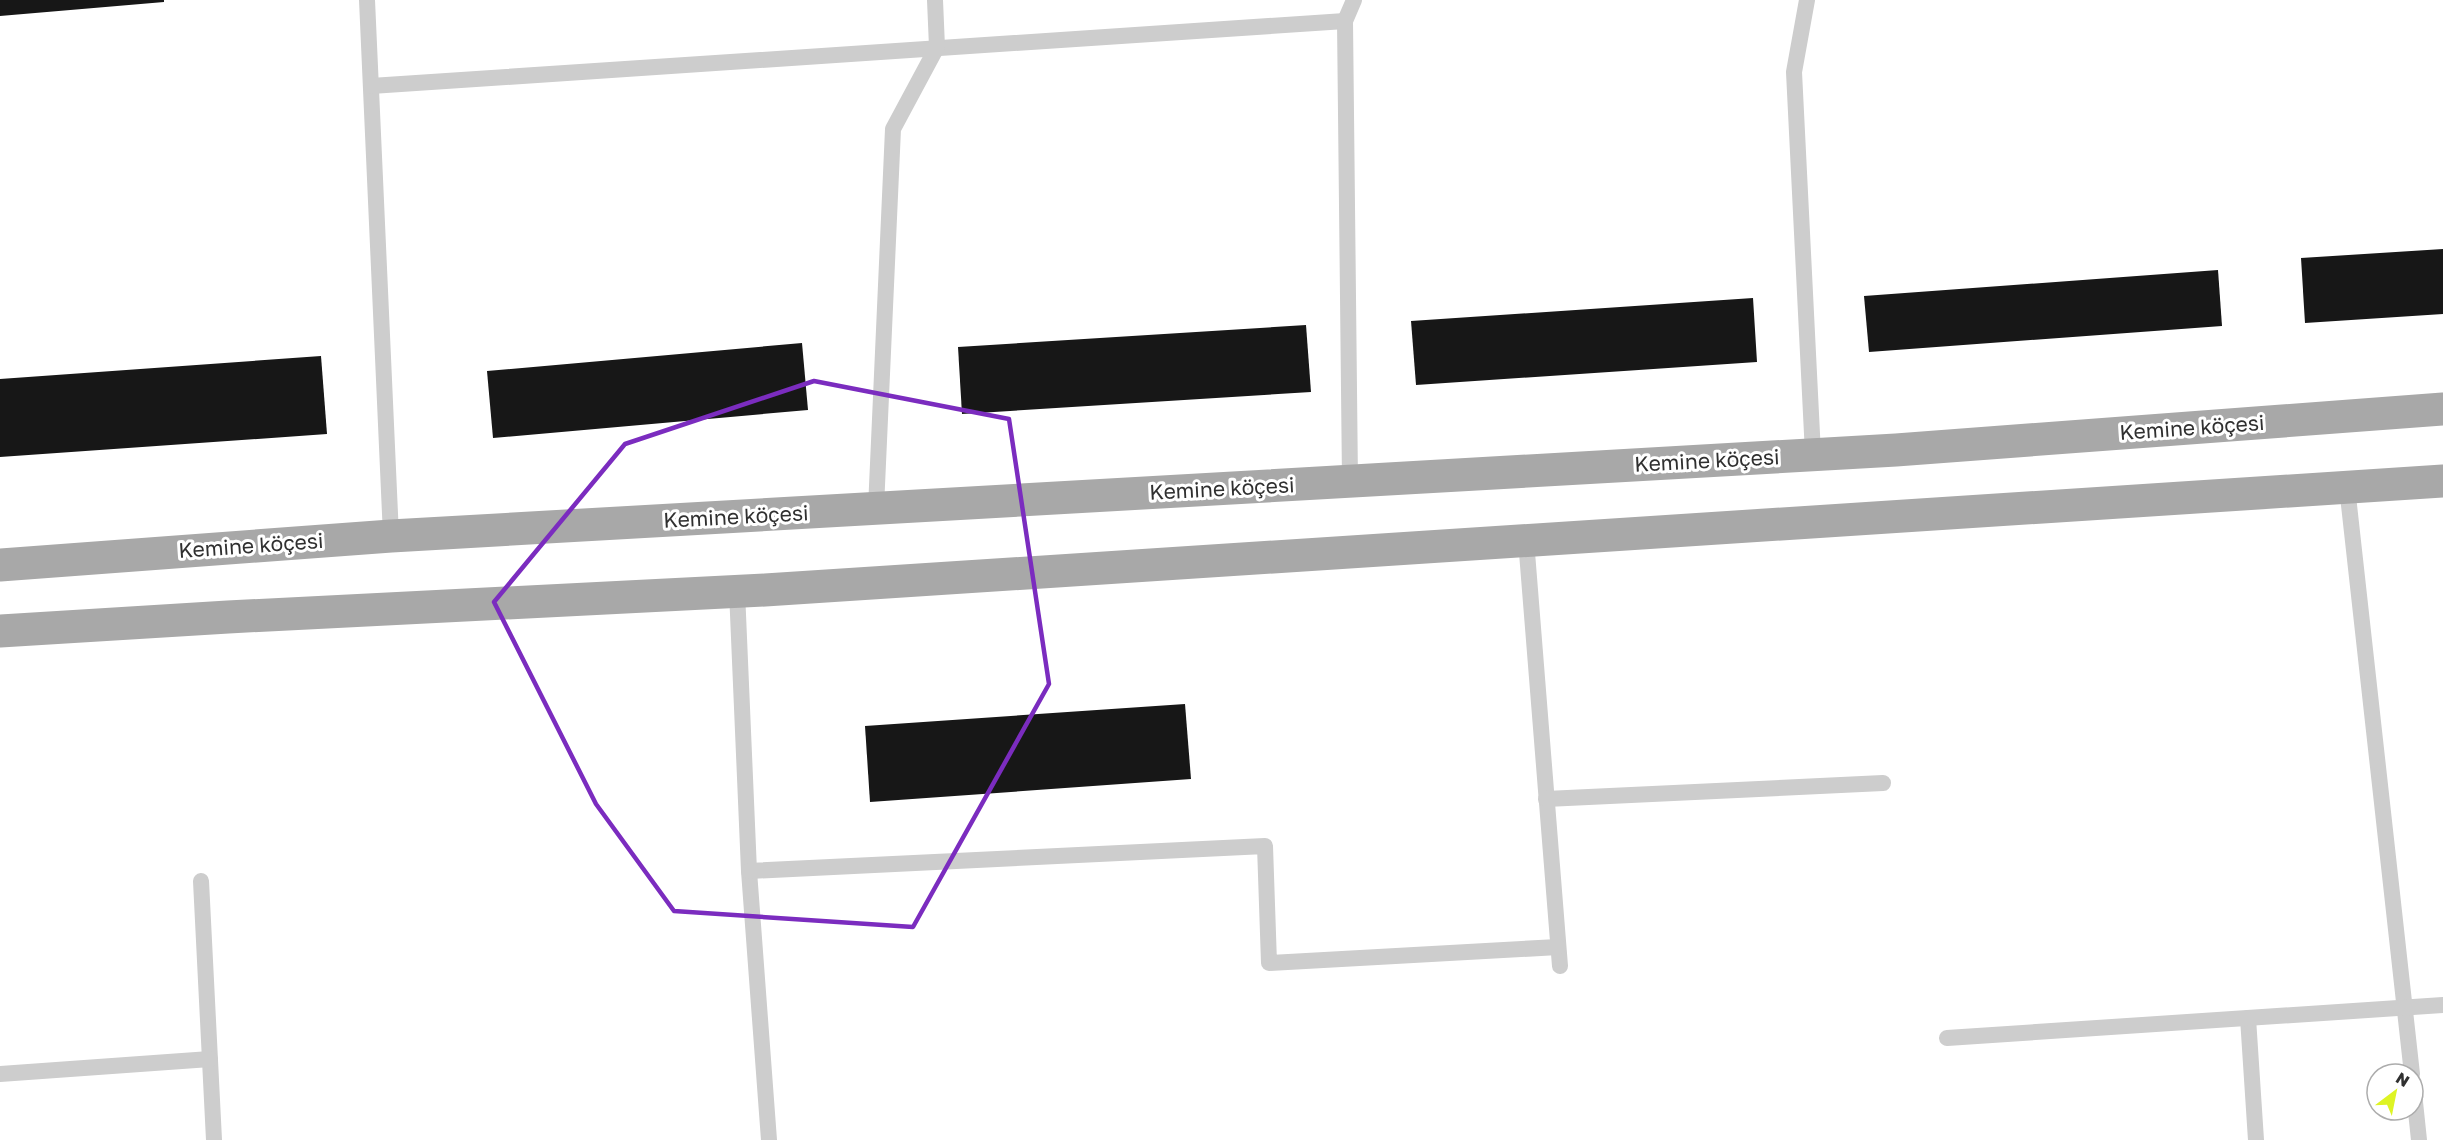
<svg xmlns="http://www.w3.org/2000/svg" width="2443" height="1140" viewBox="0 0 2443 1140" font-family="'Golos Text',sans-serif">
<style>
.building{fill:#171717}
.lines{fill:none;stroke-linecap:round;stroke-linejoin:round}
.service{stroke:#cdcdcd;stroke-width:16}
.primary{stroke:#a8a8a8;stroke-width:33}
.marked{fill:none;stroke:#7b2cbf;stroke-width:4.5;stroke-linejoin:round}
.labels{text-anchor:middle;stroke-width:6;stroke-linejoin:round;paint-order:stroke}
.street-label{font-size:21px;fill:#303030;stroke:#fff}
</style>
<rect width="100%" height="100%" fill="#fff"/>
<!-- building -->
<g class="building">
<polygon points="0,0 164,0 164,2 0,16"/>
<polygon points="2443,249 2443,314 2305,323 2301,258"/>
<polygon points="2218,270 2222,326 1869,352 1864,296"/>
<polygon points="1753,298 1757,362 1416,385 1411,321"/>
<polygon points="1306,325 1311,392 962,414 958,347"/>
<polygon points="802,343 808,410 493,438 487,371"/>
<polygon points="321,356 327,434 0,457 0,379"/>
<polygon points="1185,704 1191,779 870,802 865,726"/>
</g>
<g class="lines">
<!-- service -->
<g class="service">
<polyline points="367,0 391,536"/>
<polyline points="1807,0 1794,72 1813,454"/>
<polyline points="371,86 1345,21"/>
<polyline points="1350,481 1345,21 1354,0"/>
<polyline points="2347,487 2412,1074"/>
<polyline points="876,508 893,129 937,47 935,0"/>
<polyline points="1526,540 1560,966"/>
<polyline points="737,591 749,871 769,1140"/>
<polyline points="1546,799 1883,783"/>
<polyline points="749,871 1265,846 1269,963 1558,947"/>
<polyline points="201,881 214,1140"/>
<polyline points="2248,1018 2256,1140"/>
<polyline points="1947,1038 2443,1005"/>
<polyline points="0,1074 210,1059"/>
<polyline points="2413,1083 2419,1140"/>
</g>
<!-- primary -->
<g class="primary">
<polyline points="0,565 391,536 1896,450 2443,409"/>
<polyline points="0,631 228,617 765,590 2443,481"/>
</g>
</g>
<!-- marked area -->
<path class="marked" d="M814 381 1009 419 1049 684 913 927 674 911 596 804 494 602 625 444Z"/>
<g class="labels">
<!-- street labels -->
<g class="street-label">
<text transform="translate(2192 428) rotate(-4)" y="7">Kemine köçesi</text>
<text transform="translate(1707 461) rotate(-3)" y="7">Kemine köçesi</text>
<text transform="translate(1222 489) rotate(-3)" y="7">Kemine köçesi</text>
<text transform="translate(736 517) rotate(-3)" y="7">Kemine köçesi</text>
<text transform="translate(251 546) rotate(-4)" y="7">Kemine köçesi</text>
</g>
</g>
<!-- north arrow -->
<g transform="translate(2395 1092) rotate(32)"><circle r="28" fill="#ffffff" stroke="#acacac" stroke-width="1.5"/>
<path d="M0-4.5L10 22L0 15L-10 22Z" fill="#def424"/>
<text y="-9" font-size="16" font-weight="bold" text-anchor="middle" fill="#303030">N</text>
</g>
</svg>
